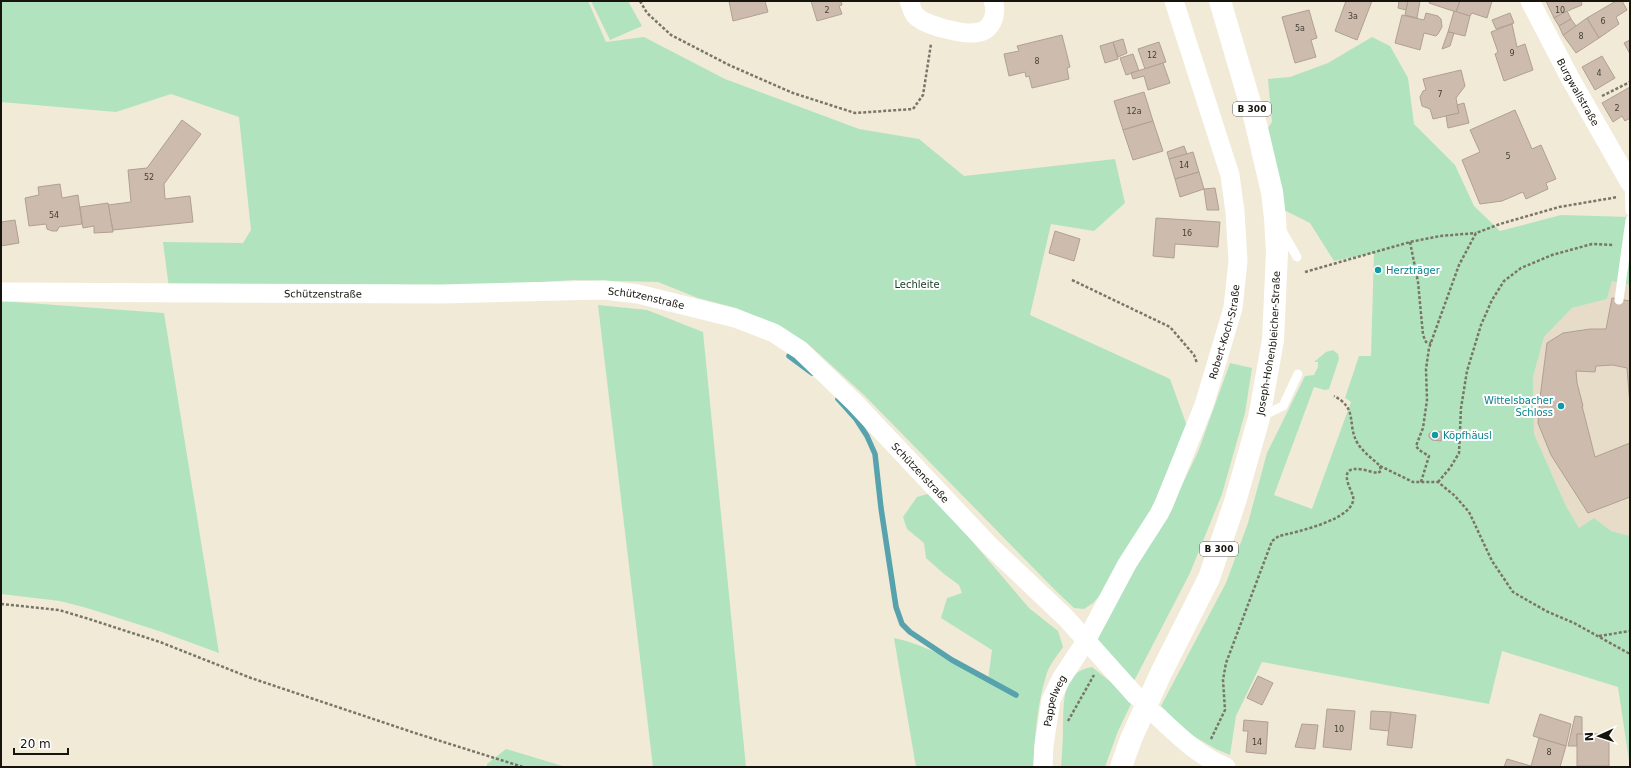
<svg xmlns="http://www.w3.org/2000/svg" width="1631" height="768" viewBox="0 0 1631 768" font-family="'DejaVu Sans',sans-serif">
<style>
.commercial{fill:#e6dcc7}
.green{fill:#b1e3bf}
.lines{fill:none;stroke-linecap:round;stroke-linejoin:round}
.stream{stroke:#56a2ad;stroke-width:5.5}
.building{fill:#cdbcae;stroke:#b0a092}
.path{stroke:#797569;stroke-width:2.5;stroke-dasharray:3 2;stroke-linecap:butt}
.lane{stroke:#fff;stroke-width:9}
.street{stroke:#fff;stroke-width:19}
.primary{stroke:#fff;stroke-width:22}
.culture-dot{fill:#0f9aa8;stroke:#fff;stroke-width:1.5}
.labels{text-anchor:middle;stroke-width:4;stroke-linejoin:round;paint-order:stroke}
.number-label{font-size:8px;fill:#443e35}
.shield{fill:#fff;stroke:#5c5a56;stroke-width:1}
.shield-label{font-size:9px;font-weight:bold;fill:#16140d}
.street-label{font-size:10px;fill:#16140d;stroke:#fff}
.culture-label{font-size:10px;fill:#0d838f;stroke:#fff;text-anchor:start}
.park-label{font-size:10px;fill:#123a21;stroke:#fff}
</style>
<rect width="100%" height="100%" fill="#f1ead7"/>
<!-- commercial -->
<polygon class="commercial" points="1612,281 1630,285 1630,536 1611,531 1594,518 1579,528 1566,506 1534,434 1533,377 1544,337 1572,308 1607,299"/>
<!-- green -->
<g class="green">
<polygon points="1,1 588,1 606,42 644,37 725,79 859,129 919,139 964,176 1115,159 1125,203 1094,231 1051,224 1030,315 1170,379 1187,426 1151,510 1103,592 1093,603 1084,609 1074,608 1056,591 864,395 807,343 779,327 736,308 698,298 658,282 575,280 441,288 169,288 163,242 243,243 251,230 239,117 171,94 116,112 1,102"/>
<polygon points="591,1 628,1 642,26 610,40"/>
<polygon points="1372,37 1390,46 1408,78 1414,124 1455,165 1474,206 1500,231 1561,215 1630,217 1630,285 1612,281 1607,299 1572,308 1544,337 1533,377 1534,434 1566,506 1579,528 1594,518 1611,531 1630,536 1630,767 1618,687 1502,651 1489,704 1262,662 1236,716 1230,755 1216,749 1188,733 1161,706 1226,583 1248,523 1267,453 1305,376 1314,375 1318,367 1318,362 1314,362 1326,352 1333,350 1338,354 1339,359 1329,389 1325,390 1314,387 1274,495 1312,509 1351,402 1345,398 1359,356 1371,356 1374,253 1334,261 1310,223 1284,210 1267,129 1272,122 1268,79 1290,77 1328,63"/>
<polygon points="1,301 164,313 219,653 159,631 87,608 60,601 1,594"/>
<polygon points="598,305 647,310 703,332 746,767 653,767"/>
<polygon points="1230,363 1252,368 1245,413 1222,494 1190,573 1134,681 1098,640 1098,631 1169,512 1198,452"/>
<path d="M931 493 1029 608 1058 631 1063 647C1057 656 1049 665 1046 676 1037 705 1035 737 1033 767H916L894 638C927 645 958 663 988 680L992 650 941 618 947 598 962 593 959 585 944 574 926 558 924 543 907 529 903 517 917 497Z"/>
<path d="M1092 667 1133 700 1118 731 1105 767H1061C1062 754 1063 740 1063 727 1064 703 1061 672 1092 667Z"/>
<polygon points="506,749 566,767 487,767 487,764"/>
</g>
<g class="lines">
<!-- stream -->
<g class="stream">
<polyline points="789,356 812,373"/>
<polyline points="838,399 856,419 867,436 875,454 881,508 896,607 902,624 910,632 952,660 1016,695"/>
</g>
</g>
<!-- building -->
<g class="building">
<polygon points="729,1 765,1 768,12 733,21"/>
<polygon points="811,1 841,1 842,5 839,6 842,14 817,21"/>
<polygon points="1346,1 1372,1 1357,40 1335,31"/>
<polygon points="1399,1 1408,1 1406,10 1398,8"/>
<polygon points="1408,1 1420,1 1417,18 1405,15"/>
<polygon points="1430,1 1460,1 1456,12 1429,3"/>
<polygon points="1460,1 1492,1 1487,18 1472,13 1470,16 1456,12"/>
<polygon points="1546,1 1581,1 1582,5 1572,9 1554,18"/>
<polygon points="1616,1 1622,1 1627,10 1616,17 1619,24 1599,38 1587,18"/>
<polygon points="1309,10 1317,38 1311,40 1316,57 1295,63 1282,17"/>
<polygon points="1454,11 1470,16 1465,36 1448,32"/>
<polygon points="1567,11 1571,19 1559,26 1554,18"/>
<polygon points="1426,13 1438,16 1441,19 1442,27 1438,34 1436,36 1424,33 1420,50 1395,43 1402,15 1424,20"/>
<polygon points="1510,13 1514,23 1496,29 1492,20"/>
<polygon points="1587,18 1599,38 1576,53 1563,35"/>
<polygon points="1571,19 1576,26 1563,35 1559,26"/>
<polygon points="1512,24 1517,47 1525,44 1533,70 1504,81 1495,54 1498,52 1491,32"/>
<polygon points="1448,32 1454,33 1450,46 1442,49"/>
<polygon points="1062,35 1070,67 1067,68 1069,79 1032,88 1029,76 1026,77 1025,72 1009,76 1004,54 1019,51 1017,46"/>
<polygon points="1123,39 1127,53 1118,57 1113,42"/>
<polygon points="1630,40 1630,54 1624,43"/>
<polygon points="1113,42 1118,59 1105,63 1100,46"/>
<polygon points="1159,42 1166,62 1145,69 1138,49"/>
<polygon points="1133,54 1139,71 1126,75 1120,58"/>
<polygon points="1602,56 1615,78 1595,90 1582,67"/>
<polygon points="1163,63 1170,83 1148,90 1144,76 1133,79 1131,73"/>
<polygon points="1461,70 1465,86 1456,98 1459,113 1433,119 1430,109 1422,106 1420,97 1423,91 1426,90 1423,79"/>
<polygon points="1630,87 1630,118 1625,121 1622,116 1613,122 1602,103"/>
<polygon points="1144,92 1153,121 1123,130 1114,101"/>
<polygon points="1464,103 1469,123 1448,128 1446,116 1459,113 1457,105"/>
<polygon points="1515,110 1532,149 1541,145 1556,179 1546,183 1548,189 1526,199 1523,192 1502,201 1480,204 1462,160 1480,152 1470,130"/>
<polygon points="182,120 201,134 164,184 165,199 190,196 193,222 113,230 108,205 131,202 128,170 147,168"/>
<polygon points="1153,121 1163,151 1133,160 1123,130"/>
<polygon points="1184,146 1187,154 1169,159 1167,152"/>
<polygon points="1193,152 1199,172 1175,179 1169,159"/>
<polygon points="1199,172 1204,189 1180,197 1175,179"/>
<polygon points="60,184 62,198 78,195 82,224 59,227 57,231 52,231 47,229 46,224 29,226 25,198 39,195 38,187"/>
<polygon points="1215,188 1219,210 1207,210 1204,189"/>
<polygon points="108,203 113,232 94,233 94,226 83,228 80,207"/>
<polygon points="1156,218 1220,222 1218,247 1175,244 1174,258 1153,256"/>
<polygon points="15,220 19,243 1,246 1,222"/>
<polygon points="1055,231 1080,239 1074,261 1049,253"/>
<polygon points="1612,298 1630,301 1630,405 1627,368 1613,365 1596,366 1595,372 1576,371 1577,383 1583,406 1582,406 1595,457 1630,443 1630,497 1588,513 1551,455 1538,423 1540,398 1547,343 1563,333 1590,329 1606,329"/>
<polygon points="1433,431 1442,432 1441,441 1432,440 1429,437 1429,434"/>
<polygon points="1258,676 1273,683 1262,705 1247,698"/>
<polygon points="1327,709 1355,711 1351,750 1323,747"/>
<polygon points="1371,711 1391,712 1389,731 1370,729"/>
<polygon points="1391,712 1416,715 1412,748 1387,745"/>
<polygon points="1540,714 1571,724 1566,746 1533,736"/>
<polygon points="1575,716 1582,717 1582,734 1577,734 1577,746 1568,746"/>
<polygon points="1244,720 1268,722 1266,754 1246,752 1248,731 1243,731"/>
<polygon points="1302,724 1318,725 1315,749 1295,747"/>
<rect x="1577" y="734" width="32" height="32"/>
<polygon points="1539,738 1566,746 1560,767 1504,767 1507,759 1531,766"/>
</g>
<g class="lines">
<!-- path -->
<g class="path">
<polyline points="640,1 647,13 671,35 729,65 793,93 855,113 913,109 923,95 931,44"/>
<polyline points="1602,96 1630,82"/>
<polyline points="1410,242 1418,282 1423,335 1426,342 1431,343"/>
<polyline points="1305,272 1410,242 1440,236 1476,233"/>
<polyline points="1072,280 1170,327 1194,355 1197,363"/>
<polyline points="1380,466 1413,482 1438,482 1455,496 1469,512 1492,561 1513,592 1546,611 1574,623 1630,654"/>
<polyline points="1421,482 1429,456 1419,450 1416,446 1423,428 1427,400 1426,369 1429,348 1459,265 1476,233 1500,224 1559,207 1618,197"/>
<polyline points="1438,482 1450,468 1459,453 1461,408 1467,371 1481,325 1492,300 1504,281 1521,268 1552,255 1592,244 1614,245"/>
<polyline points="1,604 59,610 89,619 160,642 251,678 415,733 523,767"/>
<polyline points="1599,636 1630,631"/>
<polyline points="1068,721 1094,675"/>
<path d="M1211 739 1225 710 1223 680 1226 663 1272 541 1279 536C1296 532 1358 519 1353 496 1351 490 1344 478 1348 472 1353 465 1370 472 1378 473L1381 471 1380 466C1373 459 1364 453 1358 444 1346 424 1359 409 1334 396"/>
</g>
<!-- lane -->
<g class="lane">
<polyline points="1629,182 1630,211"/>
<polyline points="1281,229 1297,257"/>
<polyline points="1619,300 1630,220"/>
<polyline points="1260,417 1283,406 1298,374"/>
</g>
<!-- street -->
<g class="street">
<path d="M909 1C911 5 912 12 915 15 925 26 966 36 980 32 988 30 992 24 994 16 995 11 995 5 993 1"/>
<path id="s1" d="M1530 1 1570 78 1630 183"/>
<path id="s2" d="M1 292 441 294 604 290 638 294 735 318 774 333 800 350 855 403 989 545 1066 618 1136 696"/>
<path d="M1156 715C1178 735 1198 756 1226 767"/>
<path id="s3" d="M1043 767 1044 745 1051 700 1061 679 1086 641 1127 564 1159 514 1164 504 1204 405 1233 308 1238 261 1235 212 1230 175 1174 1"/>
</g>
<!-- primary -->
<path class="primary" id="s4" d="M1121 767 1131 739 1161 673 1209 578 1235 502 1259 418 1273 340 1277 252 1275 218 1272 192 1255 120 1220 1"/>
</g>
<!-- markers -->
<g class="culture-dot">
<circle cx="1378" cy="270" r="4"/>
<circle cx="1561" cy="406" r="4"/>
<circle cx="1435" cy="435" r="4"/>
</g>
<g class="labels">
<!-- number labels -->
<g class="number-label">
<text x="827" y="13">2</text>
<text x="1560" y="13">10</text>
<text x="1353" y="19">3a</text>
<text x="1603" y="24">6</text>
<text x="1300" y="31">5a</text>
<text x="1581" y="39">8</text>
<text x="1512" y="56">9</text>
<text x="1152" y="58">12</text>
<text x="1037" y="64">8</text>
<text x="1599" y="76">4</text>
<text x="1440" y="97">7</text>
<text x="1617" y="111">2</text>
<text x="1134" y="114">12a</text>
<text x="1508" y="159">5</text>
<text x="1184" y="168">14</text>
<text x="149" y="180">52</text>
<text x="54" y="218">54</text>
<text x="1187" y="236">16</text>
<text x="1339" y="732">10</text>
<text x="1257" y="745">14</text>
<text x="1549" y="755">8</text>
</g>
<!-- shield labels -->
<g class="shield">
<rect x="1233" y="102" width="38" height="14" rx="3"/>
<rect x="1200" y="542" width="38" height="14" rx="3"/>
</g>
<g class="shield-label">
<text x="1252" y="112">B 300</text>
<text x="1219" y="552">B 300</text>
</g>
<!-- street labels -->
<g class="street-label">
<text dy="4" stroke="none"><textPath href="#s1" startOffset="103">Burgwallstraße</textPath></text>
<text dy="4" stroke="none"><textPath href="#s2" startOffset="322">Schützenstraße</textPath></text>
<text dy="4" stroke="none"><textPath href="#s2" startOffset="646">Schützenstraße</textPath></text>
<text dy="4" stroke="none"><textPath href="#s3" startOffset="477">Robert-Koch-Straße</textPath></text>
<text dy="4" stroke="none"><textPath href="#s4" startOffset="452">Joseph-Hohenbleicher-Straße</textPath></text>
<text dy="4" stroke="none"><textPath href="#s2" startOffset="982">Schützenstraße</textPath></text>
<text dy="4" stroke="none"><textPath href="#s3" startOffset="68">Pappelweg</textPath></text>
</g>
<!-- culture labels -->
<g class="culture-label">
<text x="1386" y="274">Herzträger</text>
<text x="1553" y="404" text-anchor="end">Wittelsbacher<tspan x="1553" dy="12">Schloss</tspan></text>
<text x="1443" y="439">Köpfhäusl</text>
</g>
<!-- park labels -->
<g class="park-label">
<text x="917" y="288">Lechleite</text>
</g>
</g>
<!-- border -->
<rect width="1631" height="768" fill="none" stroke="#16140d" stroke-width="4"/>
<!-- north arrow -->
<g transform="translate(1599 736) rotate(267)" stroke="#ffffff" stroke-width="3" paint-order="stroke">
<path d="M0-3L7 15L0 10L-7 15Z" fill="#16140d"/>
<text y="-6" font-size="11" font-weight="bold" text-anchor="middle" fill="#16140d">N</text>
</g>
<!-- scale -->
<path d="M14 748v6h54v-6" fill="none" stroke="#16140d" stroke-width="2"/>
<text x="20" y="748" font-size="12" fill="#16140d" stroke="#ffffff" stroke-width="3" paint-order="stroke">20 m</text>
</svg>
